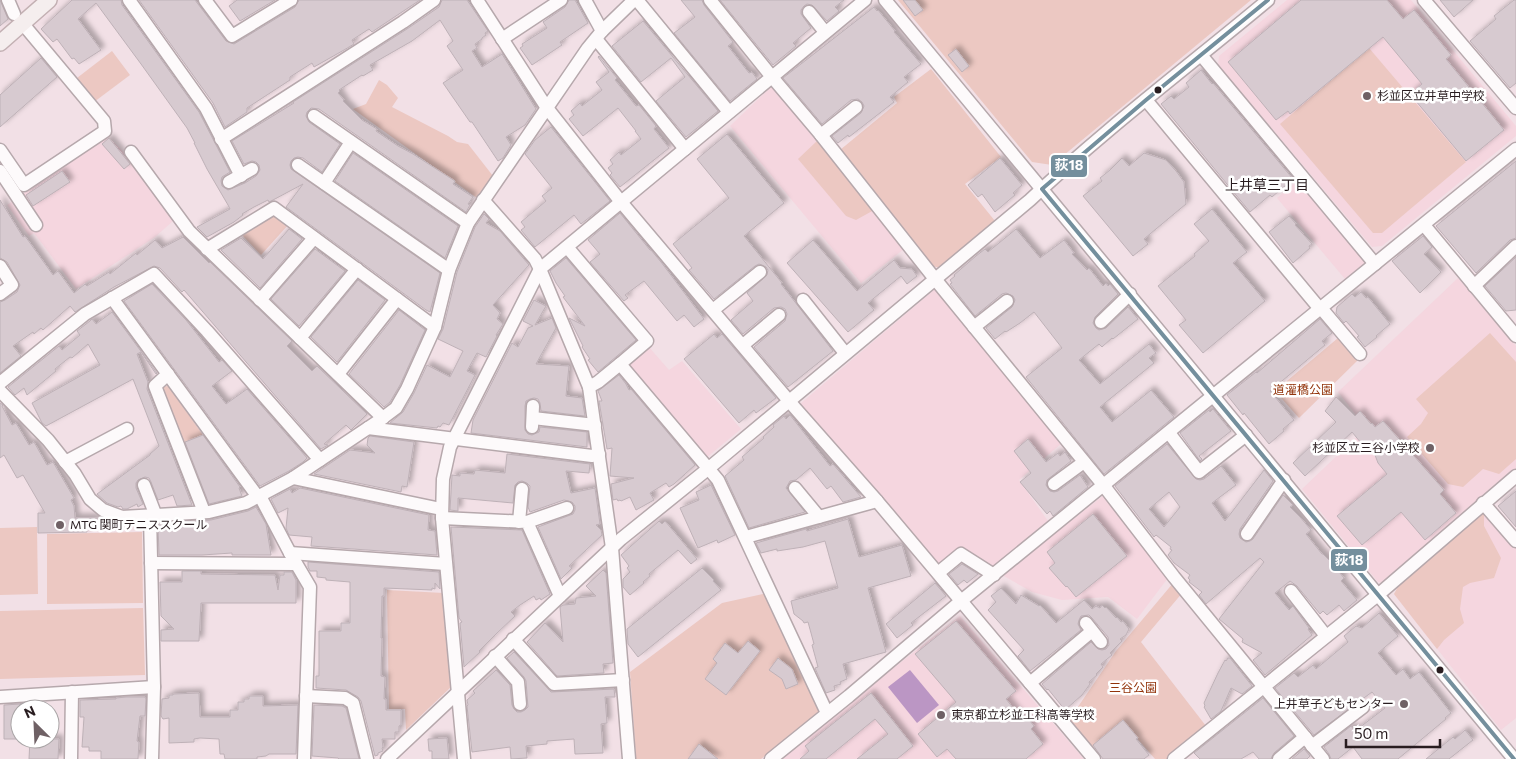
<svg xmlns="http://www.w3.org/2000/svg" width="1516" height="759" viewBox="0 0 1516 759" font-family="Commissioner,'Noto Sans JP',sans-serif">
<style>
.built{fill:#f5d6df}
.green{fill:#ecc8c2}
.water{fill:#bb96c4}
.building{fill:#d7cad0;stroke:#beb1b7;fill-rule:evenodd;filter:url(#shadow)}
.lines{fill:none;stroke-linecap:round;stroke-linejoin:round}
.minor-casing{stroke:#b6a8ac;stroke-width:15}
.major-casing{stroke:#c3b0b3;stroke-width:18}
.minor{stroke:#fdfafb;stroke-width:12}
.major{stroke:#f5eeee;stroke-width:15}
.bus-1-casing{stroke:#fff;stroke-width:8}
.bus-1{stroke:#748f9d;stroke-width:4}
.bus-dot{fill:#291d20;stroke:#fff;stroke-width:2}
.poi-dot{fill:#6f6165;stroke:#fff;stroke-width:2}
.labels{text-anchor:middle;stroke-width:5;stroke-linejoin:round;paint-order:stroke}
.poi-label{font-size:12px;fill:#291d20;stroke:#fff;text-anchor:start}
.park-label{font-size:12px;fill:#92340b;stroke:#fff}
.neighbourhood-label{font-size:14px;fill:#291d20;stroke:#fff}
.line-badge{stroke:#fff;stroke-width:2}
.badge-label{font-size:14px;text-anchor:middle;font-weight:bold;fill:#fff}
</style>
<defs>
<filter id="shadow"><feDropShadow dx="4" dy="-4" stdDeviation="2.5" flood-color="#0004"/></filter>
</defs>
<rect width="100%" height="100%" fill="#f2e0e6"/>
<!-- built -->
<g class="built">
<polygon points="1287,0 1411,0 1516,126 1516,136 1382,246 1372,247 1218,65 1219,56"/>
<polygon points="772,86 904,249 861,283 730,126"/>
<polygon points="107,136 126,154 173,221 155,237 76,289 34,233 29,236 7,205"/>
<polygon points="1299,180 1367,263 1345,279 1277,198"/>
<polygon points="1458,278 1516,346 1516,469 1384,583 1378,582 1302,489 1366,428 1338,392"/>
<polygon points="935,289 1062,443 1019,480 1048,521 991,568 961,548 938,564 800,404"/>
<polygon points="648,346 669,370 682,361 741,429 706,458 629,366 629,361"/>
<polygon points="1104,495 1168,578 1137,619 1108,597 1062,600 1032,592 1002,575"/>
<polygon points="1484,508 1516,544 1516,718 1501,730 1394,594"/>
<polygon points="960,616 1084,759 781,759 891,670"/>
</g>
<!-- green -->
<g class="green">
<polygon points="898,0 1251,0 1052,165 1032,162"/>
<polygon points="1369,48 1466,162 1382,233 1373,233 1280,124"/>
<polygon points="112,51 130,75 94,102 77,78"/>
<polygon points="931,69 1001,157 965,184 995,221 941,268 931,266 840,150 897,103 894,97"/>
<polygon points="379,80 387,85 398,98 392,107 448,136 457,142 468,144 493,176 477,198 353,109 366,104"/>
<polygon points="817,141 874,210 856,220 846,216 798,159"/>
<polygon points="274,212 289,224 261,255 240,233"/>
<polygon points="1490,333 1516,362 1516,459 1499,474 1483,469 1463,487 1448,484 1407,437 1421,424 1428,413 1416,399"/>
<polygon points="1338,338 1358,360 1299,418 1275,391"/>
<polygon points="167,386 169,387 203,435 182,444 161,390 163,387"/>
<polygon points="1484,512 1484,526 1501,558 1494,578 1470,583 1463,587 1460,609 1464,623 1444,640 1437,649 1394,594 1401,581 1466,526"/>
<polygon points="37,527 38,594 0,595 0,528"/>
<polygon points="142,532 143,603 47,604 47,534"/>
<polygon points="1174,582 1183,592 1141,642 1206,726 1167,759 1155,759 1124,723 1120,722 1092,748 1069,720 1116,651"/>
<polygon points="387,590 444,593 452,686 406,730 405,709 389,709"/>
<polygon points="768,593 771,611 775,614 819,706 820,713 761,759 636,759 630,672 722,603"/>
<polygon points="143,608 145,675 0,679 0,611"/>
</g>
<!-- water -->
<polygon class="water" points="910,670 939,705 917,723 888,687"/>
<!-- building -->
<g class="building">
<polygon points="0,0 8,19 0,26"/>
<polygon points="72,0 121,0 122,5 199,112 230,172 222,177 221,181 222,186 228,190 245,183 256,176 260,170 259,165 256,162 252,161 244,164 232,141 294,103 293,102 407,29 439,7 442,0 467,0 488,31 485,33 486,35 482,38 482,39 475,44 477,48 472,51 482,67 502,54 536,109 525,125 506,137 511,145 503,158 498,161 472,122 470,122 443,83 463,70 447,46 453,41 440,20 412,41 370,65 373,70 363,76 362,75 339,90 340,91 338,93 344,100 343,101 362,120 377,129 376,131 398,146 413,154 455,181 453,184 473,197 468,204 470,205 466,212 319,109 311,108 307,112 306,116 309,122 340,144 322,172 303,158 298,157 294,158 291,161 290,165 291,169 440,273 430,312 426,310 286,207 303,184 273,200 269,202 268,200 254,207 242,214 243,215 234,222 207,237 197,227 230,209 228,205 207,169 194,143 195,143 187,128 141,64 96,3 78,19 101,50 79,64 74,58 72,59 57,39 53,42 41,29"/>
<polygon points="139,0 195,0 226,41 234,44 295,7 299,0 420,0 372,32 369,29 352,40 354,44 344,50 314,67 312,63 290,77 290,80 247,108 247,112 225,127 213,103"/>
<polygon points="237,0 275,0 240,21 229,6"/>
<polygon points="569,0 575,0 588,23 560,42 562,45 532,65 520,48 523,46 522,44 547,28 543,22 565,7"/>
<polygon points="681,0 702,0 704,5 733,42 728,46 749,73 752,72 757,79 730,101 674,33 695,17"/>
<polygon points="720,0 844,0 835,7 839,11 827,21 812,5 807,4 804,6 801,10 801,14 811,28 793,43 796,46 773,65"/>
<polygon points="903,0 915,0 923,10 915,16"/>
<polygon points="1301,0 1387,0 1403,19 1414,10 1451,55 1446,59 1504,130 1466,161 1410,94 1422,84 1383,37 1290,114 1288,111 1276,120 1228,62"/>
<polygon points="1440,0 1473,0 1454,17"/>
<polygon points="1514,0 1516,0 1516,83 1510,88 1470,41 1496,19 1494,16"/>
<polygon points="874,7 877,11 878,10 895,31 894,32 921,64 904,77 908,82 890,97 894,102 849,137 848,135 838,143 832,136 861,113 864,106 862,102 858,99 851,100 822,124 783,78"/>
<polygon points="643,21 718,111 686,137 656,101 685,77 671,58 641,82 612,46"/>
<polygon points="956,49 969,66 962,72 948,55"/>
<polygon points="599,56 617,78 615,80 636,106 639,105 656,126 654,129 669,148 620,187 610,175 612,173 608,168 613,164 610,160 619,152 621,155 641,139 635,131 636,131 618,108 583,136 569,119 574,115 571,111 580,103 582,106 602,90 596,82 609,72 598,57"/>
<polygon points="41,58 57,77 0,127 0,95"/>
<polygon points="1201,70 1212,84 1213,83 1293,179 1272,197 1270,195 1250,212 1161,104 1171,96 1174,99 1189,87 1186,83"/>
<polygon points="551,127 610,201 581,224 574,215 535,247 521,230 525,227 521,222 546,201 542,196 552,188 525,154 535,140"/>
<polygon points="727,134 784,203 744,236 782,283 781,284 833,351 788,387 754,347 785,321 787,314 785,309 781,307 774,308 743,334 731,320 753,301 747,293 767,275 768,270 766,267 759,264 755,266 714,299 689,270 692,268 673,244 729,198 697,159"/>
<polygon points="109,138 130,164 124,169 102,144"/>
<polygon points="353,153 458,226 445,258 335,181"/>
<polygon points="1144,153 1166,160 1176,171 1184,182 1186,204 1144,239 1148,244 1133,256 1083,196 1102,181 1100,178 1110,170 1122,158 1129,166"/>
<polygon points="1000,158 1022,185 1013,193 1015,195 995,212 982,194 978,197 968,185"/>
<polygon points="1516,161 1516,238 1510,240 1476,273 1436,226"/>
<polygon points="62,171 70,182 33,206 26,195"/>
<polygon points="0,200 23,237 25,236 53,275 58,271 74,293 85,284 87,286 109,272 110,274 136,253 137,255 155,240 162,248 183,237 209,263 210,262 292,341 287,346 312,371 317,366 367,414 351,430 346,425 324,444 328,445 321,449 184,290 182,292 160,268 154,266 114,287 75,312 70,306 43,330 41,328 34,334 33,332 13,346 21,356 0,373 0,302 5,300 17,292 20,285 7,262 0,258"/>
<polygon points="1212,209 1247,252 1233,263 1265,301 1203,353 1179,325 1186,320 1158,286 1195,256 1194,254 1209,241 1194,224"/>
<polygon points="620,213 650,250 651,250 661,262 704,319 694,327 684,315 677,321 644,281 625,295 628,298 624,301 590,262 600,254 588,240"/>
<polygon points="484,214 489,219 486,223 500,231 529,265 493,305 500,313 497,319 503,324 496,335 497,336 486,357 477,353 467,371 475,375 449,425 443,423 440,427 438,426 437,428 390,423 403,412 414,393 427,365 450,377 463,351 438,339 443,329 457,272 475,227"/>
<polygon points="1289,216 1296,224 1295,225 1312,244 1309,246 1310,248 1293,263 1269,232"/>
<polygon points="289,229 302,239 260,288 221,250 241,238 263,259"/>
<polygon points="1016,229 1040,258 1064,240 1074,253 1072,254 1087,270 1089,268 1103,286 1106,283 1108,286 1110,284 1118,294 1095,317 1093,323 1096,328 1099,330 1106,328 1128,307 1138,319 1113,339 1112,338 1102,347 1099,344 1079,360 1100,384 1149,344 1156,353 1149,358 1154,363 1100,407 1112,422 1151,390 1174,417 1104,474 1026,377 1062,348 1034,312 1020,323 1006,332 1005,331 995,339 986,328 1012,307 1015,300 1013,296 1006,293 1002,294 975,316 950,284 952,283 950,280 955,276 954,275 976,256 985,249 988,252"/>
<polygon points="1423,236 1432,247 1424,254 1441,272 1420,293 1392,261"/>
<polygon points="813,240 857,291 894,260 900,268 912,269 917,276 907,284 901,276 868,303 874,310 848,332 787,263"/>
<polygon points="315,249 345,271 299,326 271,299"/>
<polygon points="1516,257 1516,310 1506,311 1485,286"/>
<polygon points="566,258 636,340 598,372 588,360 590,359 582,347 583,346 569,318 585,326 563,297 565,296 556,283 550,271"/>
<polygon points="358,280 385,300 337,362 311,337"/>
<polygon points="152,284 186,320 219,362 222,360 232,371 212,386 226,404 247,389 307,458 303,462 289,471 260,486 124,301"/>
<polygon points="1361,292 1366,298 1368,297 1390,324 1376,336 1377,337 1365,347 1357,337 1359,336 1346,321 1344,323 1336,313 1337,307 1352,294 1355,297"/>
<polygon points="534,300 546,306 535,325 552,318 556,328 536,364 569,366 566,396 582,398 585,416 541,411 540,403 538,399 534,398 530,399 526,401 525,406 525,430 528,434 532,435 539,432 540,427 587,432 587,447 471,433 473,420 512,343 518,347 528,328 533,326 523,321"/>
<polygon points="399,310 425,330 400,385 390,402 384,407 349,374"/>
<polygon points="112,312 157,373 156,374 141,352 137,354 148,382 147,389 192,505 177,506 173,495 158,500 151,482 149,478 145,477 138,480 136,483 136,488 143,504 138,507 137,504 127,509 123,509 121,506 118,507 107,503 97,494 150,455 150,454 159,446 133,379 46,426 42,423 32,403 100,365 88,344 72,358 70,357 55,369 56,371 27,395 24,388 15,395 8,387 59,346 62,350 80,335 77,331 90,321 92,319 96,324"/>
<polygon points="1320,319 1332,333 1322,341 1325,345 1270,391 1294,420 1283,429 1284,431 1269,444 1244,413 1243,415 1227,395 1256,372 1257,373"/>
<polygon points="714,334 717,338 722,334 776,398 756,413 754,410 739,423 684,359"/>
<polygon points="619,375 626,384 629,390 631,389 695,465 674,484 669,487 666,483 650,493 654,500 636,510 630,497 621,501 620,500 618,501 617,499 613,500 611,484 634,478 610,476 612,448 607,449 599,401 602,401 598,391"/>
<polygon points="1336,397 1355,416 1360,411 1371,424 1372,423 1375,427 1383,421 1444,490 1440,494 1456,513 1425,540 1401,512 1362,545 1337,516 1387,474 1378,463 1375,455 1364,441 1361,443 1352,432 1305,476 1293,463 1336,422 1325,411"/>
<polygon points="0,403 3,405 2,406 12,425 16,423 29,445 34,442 47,465 53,462 74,498 71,500 74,506 75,518 100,518 105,519 86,526 87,532 38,533 38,513 45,513 23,475 17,478 4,455 0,458"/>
<polygon points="1213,409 1231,431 1199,456 1202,459 1200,461 1180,433 1209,410 1210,412"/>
<polygon points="790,415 830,466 833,464 861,497 843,502 831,486 827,489 810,468 796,480 790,481 786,488 805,512 749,528 725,476 744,460 742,457 764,438 763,437 774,427 773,425 784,416 786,419"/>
<polygon points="203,435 240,487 239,488 242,496 209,504 185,442"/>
<polygon points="370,436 414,442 407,487 402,486 401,492 314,474 350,450 375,453 367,445 368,438"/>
<polygon points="1028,439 1046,462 1058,453 1060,456 1065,452 1071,461 1047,480 1046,485 1050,491 1054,492 1058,491 1080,475 1088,487 1053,516 1050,511 1047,514 1020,482 1031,473 1014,451"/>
<path d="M1167 444 1196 479 1200 480 1204 479 1221 466 1236 485 1212 503 1225 521 1264 470 1273 481 1240 529 1239 534 1240 538 1246 542 1250 541 1253 539 1283 495 1293 505 1290 507 1300 517 1311 530 1306 534 1322 554H1323L1330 561 1344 578 1341 581 1357 600 1344 611 1339 605 1327 615 1323 611 1320 614 1297 586 1290 581 1275 593 1289 610 1293 606 1309 628 1308 629 1312 635 1265 675 1253 660 1262 653 1242 642 1243 639 1219 619 1264 562 1260 558 1206 604 1199 595 1202 592 1189 582 1190 580 1188 578 1190 575 1174 563 1168 555 1172 550 1170 549 1171 547 1156 535 1154 537 1115 486ZM1169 492 1180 507 1164 527 1149 509Z"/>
<polygon points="507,454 590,464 589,473 566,471 571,493 595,488 600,524 596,525 601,530 602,535 569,566 572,568 561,579 538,527 573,514 575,510 575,506 572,502 564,500 530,512 528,507 530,486 527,483 522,481 518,482 515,485 513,503 458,498 458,511 450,510 452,475 460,476 460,473 474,474 475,470 505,473"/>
<polygon points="711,485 735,535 718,543 717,540 698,548 680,508 699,500 696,492"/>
<polygon points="300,488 429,515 428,530 435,531 437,555 311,546 312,537 289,535 286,528 288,508 278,513 271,499 290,489 292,493"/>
<polygon points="1516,491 1516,527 1498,506"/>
<polygon points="256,507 266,524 271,555 232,555 232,553 202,555 159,555 158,524 211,520 248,511"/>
<polygon points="1093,514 1127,556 1076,597 1067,586 1066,587 1049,568 1055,563 1047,552"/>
<polygon points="848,519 859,557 902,545 911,576 868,588 886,652 843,664 847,679 840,682 841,684 834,686 835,690 826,693 815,668 818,667 812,645 814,644 808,622 804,623 803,621 794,614 791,601 838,588 825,541 803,547 777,551 777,549 761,553 756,543 806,529 807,531"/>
<polygon points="659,521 662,524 665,521 697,559 691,564 678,550 649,574 650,576 643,582 644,583 630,595 623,587 623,579 630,572 627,568 629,566 621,555"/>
<polygon points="451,527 522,530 550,594 541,600 540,598 536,600 534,596 520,605 511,612 515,616 495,635 479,651 480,652 464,667 460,623 462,622 459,618"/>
<polygon points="308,562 439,572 440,589 435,583 435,589 432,588 432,590 384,588 384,596 382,596 381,638 382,638 381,676 385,677 384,699 386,699 386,710 401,710 401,725 399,726 399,732 395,732 395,739 382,739 383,747 382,748 383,751 378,753 378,755 375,756 361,701 358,697 346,690 316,688 316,676 319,676 319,631 341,631 341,623 350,623 350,582 326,580 326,578 317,577 317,571 310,571 308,567"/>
<polygon points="962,564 978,574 967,583 964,580 958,585 949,574"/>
<polygon points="702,568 714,580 713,581 721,590 638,657 628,644 627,629"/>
<polygon points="603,570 606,573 613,663 603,664 604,673 557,676 527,642 545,623 563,642 560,607 563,605 575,604 576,598 596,596 586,586"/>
<polygon points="182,571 201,571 201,574 275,575 278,590 280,575 284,575 284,572 292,572 296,580 296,603 201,603 199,641 161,641 161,630 174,629 161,616 160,582 182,582"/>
<polygon points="935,583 946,596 911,623 913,625 897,638 886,624"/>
<polygon points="1001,588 1016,604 1021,595 1039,606 1040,605 1056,623 1084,600 1092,609 1096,606 1100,608 1102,605 1105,608 1106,607 1116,618 1117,617 1121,622 1123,621 1129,629 1126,635 1120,639 1122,641 1110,653 1112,655 1101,664 1103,667 1096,674 1097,675 1089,682 1090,684 1082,695 1065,710 1048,689 1047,690 1042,684 1091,642 1098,649 1102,650 1106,649 1109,645 1108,637 1092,618 1089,615 1081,616 1079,620 1078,624 1081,630 1030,671 1018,656 1024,650 988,610 996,602 991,596"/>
<polygon points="1379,613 1398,636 1378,653 1396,675 1403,669 1410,679 1419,672 1451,713 1445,718 1446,719 1398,759 1362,759 1353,747 1338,759 1331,759 1329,754 1324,747 1351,726 1355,731 1385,708 1372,692 1314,735 1275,688 1294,673 1298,677 1313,665 1316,669 1348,642 1344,636 1356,626 1362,628"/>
<polygon points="956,621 1016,691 1006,699 1022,719 1026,716 1034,726 1031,729 1043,744 1026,759 956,759 947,749 937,757 918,734 956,702 915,654"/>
<polygon points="748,641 760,651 726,695 705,679 717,663 713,659 725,643 738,653"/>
<polygon points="514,652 551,692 614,689 615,697 605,697 607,723 601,724 603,753 575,754 574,739 547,741 547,744 526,746 527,758 511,759 510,747 472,752 467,706 468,705 467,700 475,693 473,691 496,670 510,685 512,705 514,709 517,712 521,712 525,710 528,707 526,681 524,677 507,658"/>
<polygon points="778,658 792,669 798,684 786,689 782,679 769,670"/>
<polygon points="1228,658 1230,658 1252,686 1242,694 1231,688 1221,711 1211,719 1204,707 1205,706 1204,703 1218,673 1225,660 1226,661"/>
<polygon points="199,693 200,717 230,717 230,710 238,710 238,702 244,702 244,699 249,699 249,696 263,696 263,706 298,705 296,754 269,754 266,756 257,757 257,759 225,759 224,754 220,754 219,739 200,738 194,739 194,742 169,743 169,718 163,719 161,716 162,699 169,698 169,695 173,695 173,694"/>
<polygon points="871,693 913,746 897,759 857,759 888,734 875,719 826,759 800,759 809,751 805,746"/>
<polygon points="126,697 145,697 146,699 145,716 140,716 137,741 139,742 138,759 101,759 101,751 89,751 89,747 82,747 84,717 80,717 80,700 116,699 116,698"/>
<polygon points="1263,698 1294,736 1274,753 1271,759 1259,759 1253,752 1241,759 1200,759 1194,753"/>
<polygon points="20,704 20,739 4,739 4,705"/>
<polygon points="314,705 342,706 346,708 359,759 339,759 338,758 312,756"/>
<polygon points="1123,720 1138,738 1136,739 1149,755 1144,759 1103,759 1093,745"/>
<polygon points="1465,730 1473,740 1449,759 1426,759 1453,737 1455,739"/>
<polygon points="447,738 449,759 432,759 432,751 429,751 428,739"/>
<polygon points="30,739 59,739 58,759 29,759"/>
<polygon points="699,744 718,759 688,759"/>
<polygon points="1304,749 1310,756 1307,759 1292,759"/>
</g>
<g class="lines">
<!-- minor casing -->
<g class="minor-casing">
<g id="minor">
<polyline points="8,0 14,14"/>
<polyline points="129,0 206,108 241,176"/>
<polyline points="205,0 232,36 291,0"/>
<polyline points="477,0 547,108 621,202 795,408 877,501 1094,759"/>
<polyline points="585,0 602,31"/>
<polyline points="637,0 729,112"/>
<polyline points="710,0 772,77 821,135 935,279 1104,486 1174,577 1323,759"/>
<polyline points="885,0 1514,759"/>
<polyline points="1424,0 1516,108"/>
<polyline points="809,12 825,32"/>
<polyline points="502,39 561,0"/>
<polyline points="596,39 685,149"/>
<polyline points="1201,55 1375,264"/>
<polyline points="1146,100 1320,309"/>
<polyline points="314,116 468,223"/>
<polyline points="821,135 856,107"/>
<polyline points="221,139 403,22 434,0"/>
<polyline points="0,150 24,185 105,131 104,121 23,24"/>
<polyline points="131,152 189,231 383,418"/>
<polyline points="298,165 449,270"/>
<polyline points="0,171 36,225"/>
<polyline points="229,182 252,169"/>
<polyline points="324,183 351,142"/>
<polyline points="483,200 535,259 540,269 589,387 612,548 629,759"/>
<polyline points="1424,225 1516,336"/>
<polyline points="567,247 647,341 620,364 718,480 827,713"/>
<polyline points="207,249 274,208 435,327"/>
<polyline points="0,266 12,285 0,294"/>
<polyline points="1474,286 1516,246"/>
<polyline points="112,298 258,497"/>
<polyline points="260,300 314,238"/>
<polyline points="803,300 845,353"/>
<polyline points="1321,308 1360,354"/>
<polyline points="713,310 760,272"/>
<polyline points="1101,322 1130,294"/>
<polyline points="974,327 1007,301"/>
<polyline points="300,338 357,269"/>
<polyline points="743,345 779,315"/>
<polyline points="168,374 155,386 204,512"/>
<polyline points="338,374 397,299"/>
<polyline points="0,383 85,314 154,274 207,331 320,460"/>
<polyline points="589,387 598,382 620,364"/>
<polyline points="0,391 48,440 75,474 90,499 103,510 122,517 209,512 246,503 293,478 380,420 396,408 407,389 435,327 449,270 468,223 588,48 602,31 634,0"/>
<polyline points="533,418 595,425"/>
<polyline points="532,427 533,406"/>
<polyline points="368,428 592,456 599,454"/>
<polyline points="1169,433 1199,472 1246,435"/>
<polyline points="65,462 127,429"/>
<polyline points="293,478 441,509"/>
<polyline points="1054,484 1084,462"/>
<polyline points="144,485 156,516"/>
<polyline points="795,488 819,517"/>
<polyline points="260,496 290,553 310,587 304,759"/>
<polyline points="1483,503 1516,541"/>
<polyline points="150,516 154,687 152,759"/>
<polyline points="442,518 527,522 560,596"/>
<polyline points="519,522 522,489"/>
<polyline points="527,522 567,508"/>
<polyline points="1247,534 1284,480"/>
<polyline points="746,537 877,501"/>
<polyline points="290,553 446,564"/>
<polyline points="151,563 296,564"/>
<polyline points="938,573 961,554 994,575"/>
<polyline points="1291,591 1326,636"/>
<polyline points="1086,623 1101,642"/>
<polyline points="513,639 554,684 623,680"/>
<polyline points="495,656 518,682 520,704"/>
<polyline points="1030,683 1092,631"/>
<polyline points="306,696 345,698 353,703 367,759"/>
<polyline points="0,697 154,687"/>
<polyline points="1312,746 1363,707"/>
<polyline points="71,759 72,692"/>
<path d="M387 759 621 539 709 468 1030 200C1105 129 1189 66 1268 0"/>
<polyline points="464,759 442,518 443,479 450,447 540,269 865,0"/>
<polyline points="771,759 849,696 961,601 1516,149"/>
<polyline points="1174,759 1379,594 1516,476"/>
<polyline points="1279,759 1305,737"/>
</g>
</g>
<!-- major casing -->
<g class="major-casing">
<polyline id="major" points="0,43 49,0"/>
</g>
<!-- minor -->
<use href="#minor" class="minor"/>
<!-- major -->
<use href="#major" class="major"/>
<!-- bus-1 casing -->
<g class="bus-1-casing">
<polyline id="bus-1" points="1268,0 1146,100 1042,189 1514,759"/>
</g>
<!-- bus-1 -->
<use href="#bus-1" class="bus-1"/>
</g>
<!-- markers -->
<g class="bus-dot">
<circle cx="1158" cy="90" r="4.5"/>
<circle cx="1440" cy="670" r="4.5"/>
</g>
<g class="poi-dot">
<circle cx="1367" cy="96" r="5"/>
<circle cx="1430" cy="448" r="5"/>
<circle cx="60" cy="525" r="5"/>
<circle cx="1404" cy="704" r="5"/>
<circle cx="941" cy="715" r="5"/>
</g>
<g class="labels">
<!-- poi labels -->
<g class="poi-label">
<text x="1377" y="100">杉並区立井草中学校</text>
<text x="1420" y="452" text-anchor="end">杉並区立三谷小学校</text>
<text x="70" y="529">MTG 関町テニススクール</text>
<text x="1394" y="708" text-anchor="end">上井草子どもセンター</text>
<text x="951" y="719">東京都立杉並工科高等学校</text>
</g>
<!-- park labels -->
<g class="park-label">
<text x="1303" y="394">道灌橋公園</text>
<text x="1133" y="692">三谷公園</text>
</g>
<!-- neighbourhood labels -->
<g class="neighbourhood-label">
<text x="1267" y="190">上井草三丁目</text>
</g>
</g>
<g class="line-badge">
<rect x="1050" y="154" width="38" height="24" rx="5" fill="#748f9d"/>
<rect x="1330" y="548" width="38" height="24" rx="5" fill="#748f9d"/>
</g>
<g class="badge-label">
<text x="1069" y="170">荻18</text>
<text x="1349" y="565">荻18</text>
</g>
<!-- north arrow -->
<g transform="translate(35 724) rotate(336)"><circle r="24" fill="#ffffff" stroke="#a9a5a6"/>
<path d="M0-4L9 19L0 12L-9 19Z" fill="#6f6165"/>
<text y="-8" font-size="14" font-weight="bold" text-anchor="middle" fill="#291d20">N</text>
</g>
<!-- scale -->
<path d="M1346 739v8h94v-8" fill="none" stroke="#291d20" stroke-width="2.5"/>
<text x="1354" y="739" font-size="15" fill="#291d20" stroke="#ffffff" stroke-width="4" paint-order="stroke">50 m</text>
</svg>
